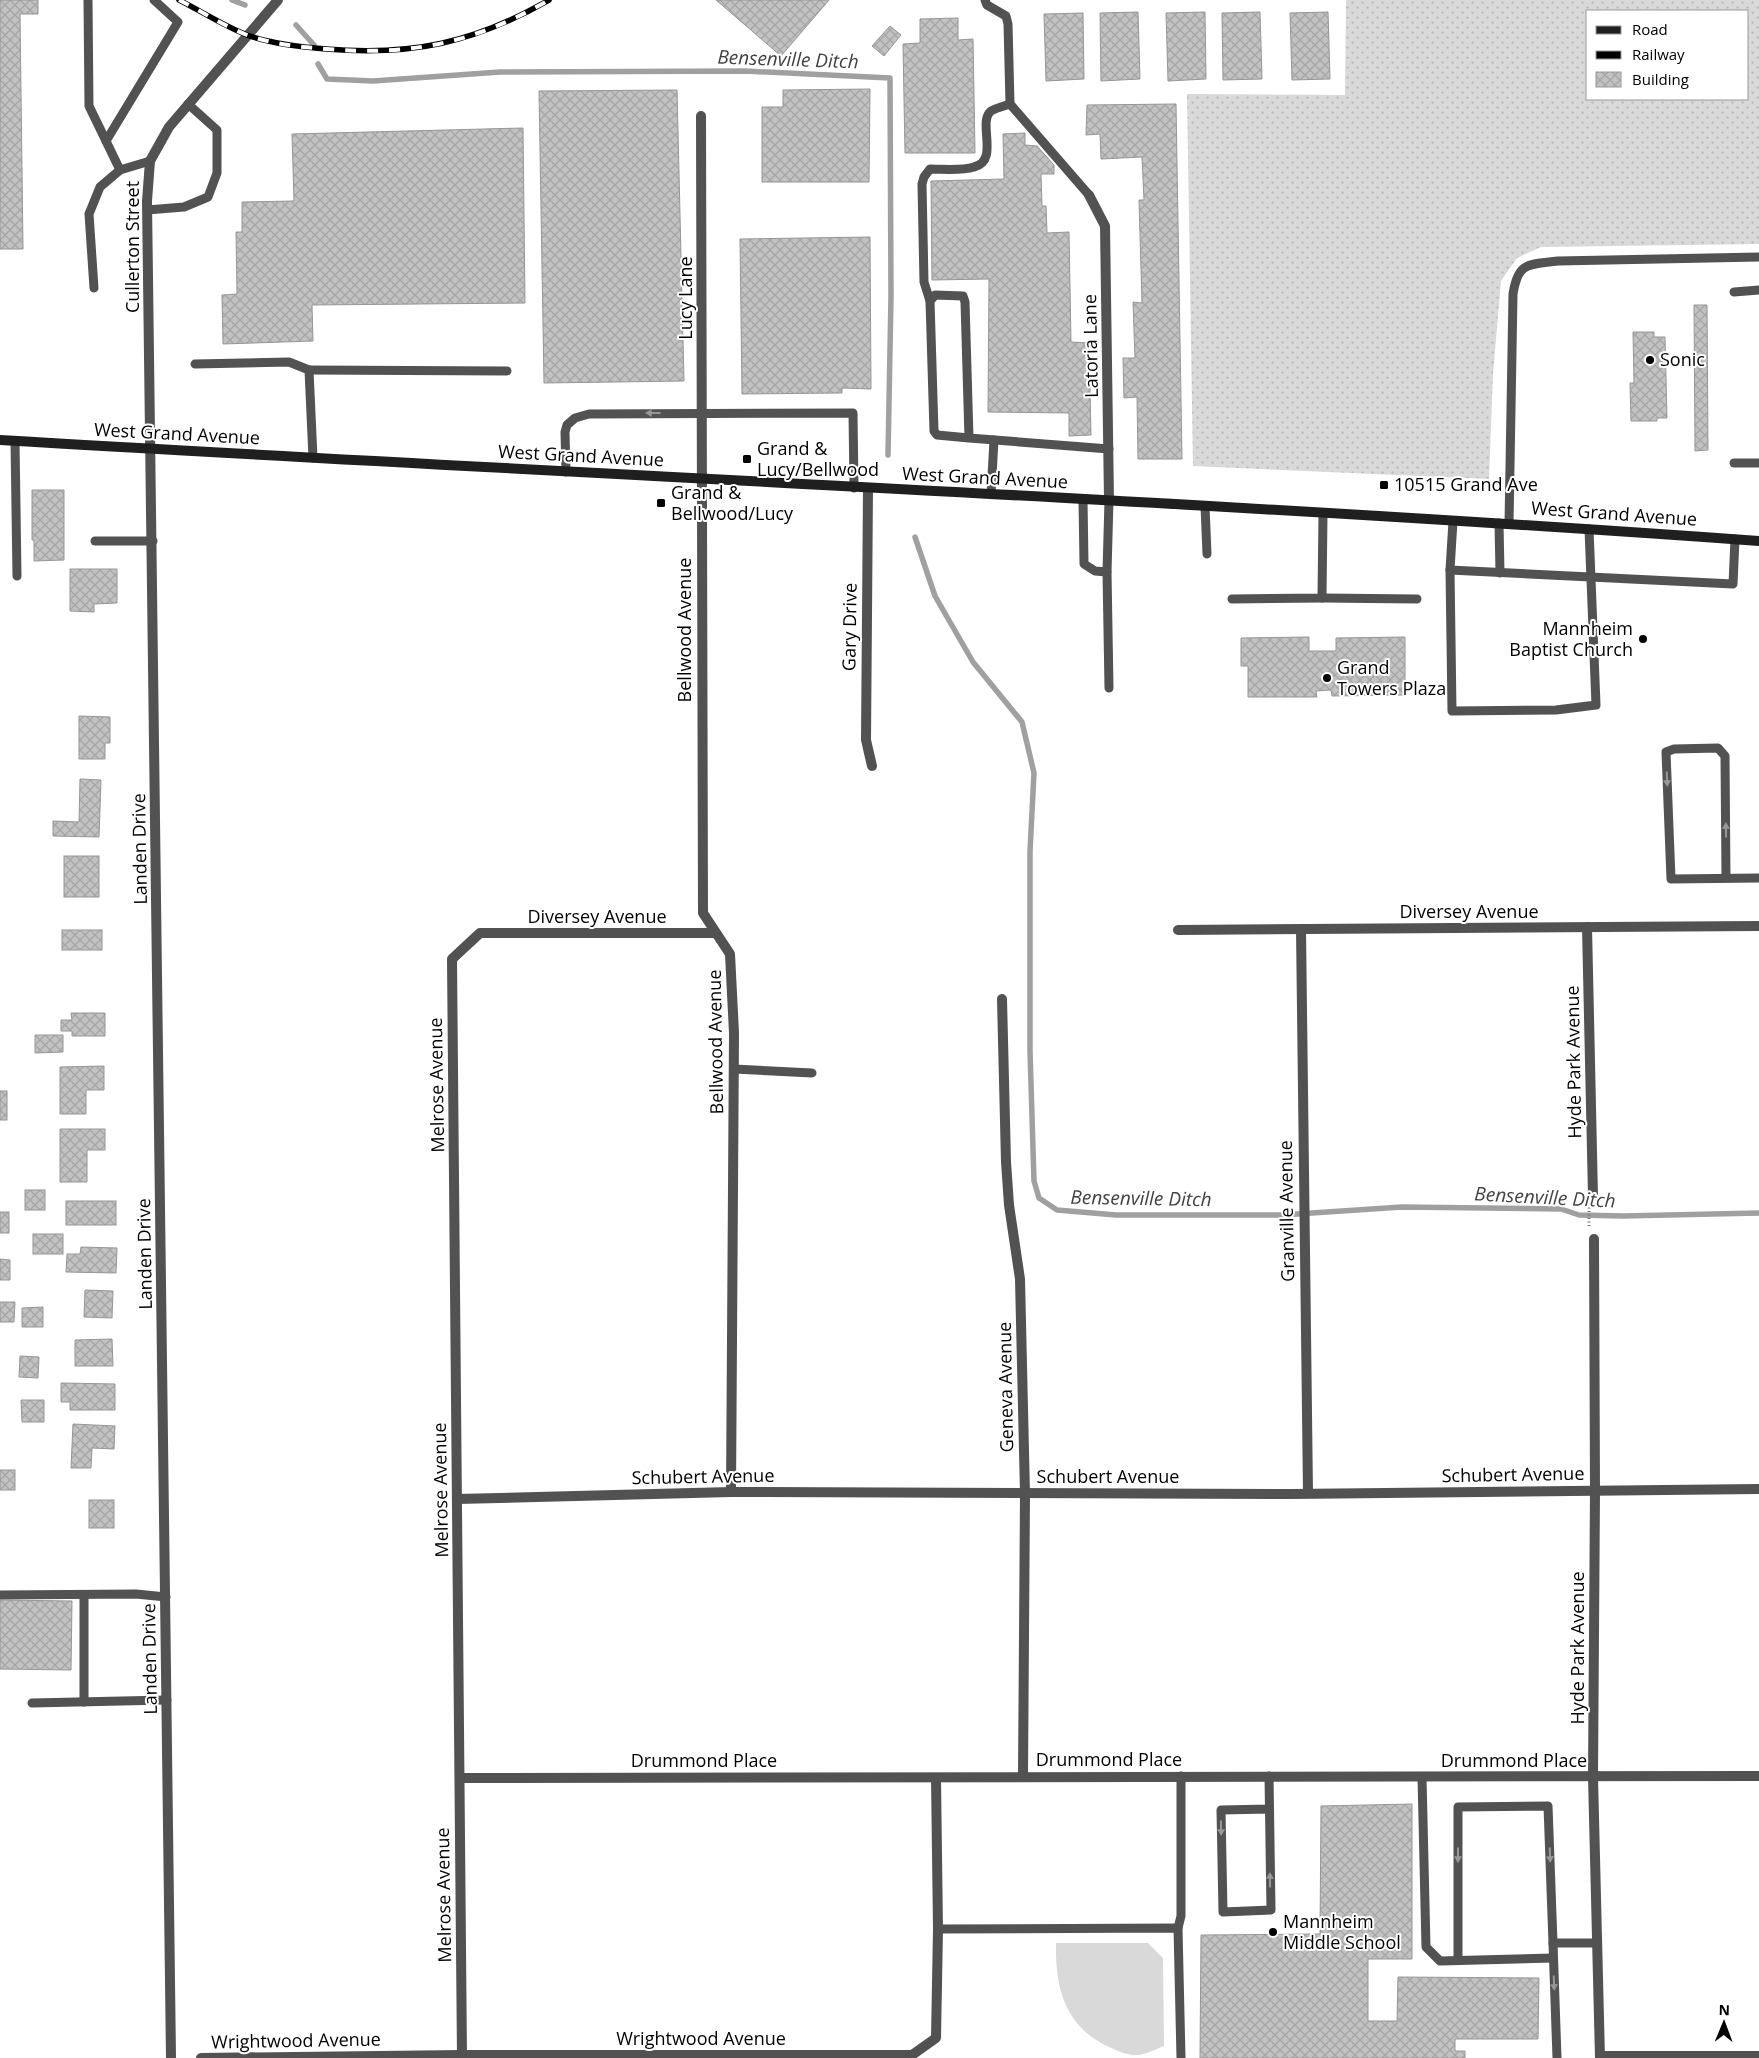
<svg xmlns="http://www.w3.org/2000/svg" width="1759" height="2058" viewBox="0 0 1759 2058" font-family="'Open Sans',sans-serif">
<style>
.grass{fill:url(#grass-dots);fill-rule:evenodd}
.garden{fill:#d9d9d9}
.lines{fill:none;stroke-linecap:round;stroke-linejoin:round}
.stream{stroke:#a0a0a0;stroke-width:5.5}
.building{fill:url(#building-cross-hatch);stroke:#969696}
.path{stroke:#747474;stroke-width:3;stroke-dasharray:1 2.5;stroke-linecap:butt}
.lane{stroke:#525252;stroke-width:9}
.street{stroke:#525252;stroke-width:10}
.secondary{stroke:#1f1f1f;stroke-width:10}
.rail-casing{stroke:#000;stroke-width:5.5}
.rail{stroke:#fff;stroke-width:4;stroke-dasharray:11;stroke-linecap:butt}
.oneway{fill:#979797}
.poi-dot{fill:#000;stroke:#fff;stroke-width:2}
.labels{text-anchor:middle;stroke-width:4;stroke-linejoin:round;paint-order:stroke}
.street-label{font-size:18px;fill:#000;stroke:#fff}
.poi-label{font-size:18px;fill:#000;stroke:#fff;text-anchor:start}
.water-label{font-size:19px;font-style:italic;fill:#414141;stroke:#fff}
</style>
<defs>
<pattern id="grass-dots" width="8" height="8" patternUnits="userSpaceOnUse" patternTransform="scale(1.25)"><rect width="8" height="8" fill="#d9d9d9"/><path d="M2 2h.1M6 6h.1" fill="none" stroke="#b8b8b8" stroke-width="1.8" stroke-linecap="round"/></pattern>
<pattern id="building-cross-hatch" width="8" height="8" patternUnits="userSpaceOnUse" patternTransform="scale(1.25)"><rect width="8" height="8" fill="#c2c2c2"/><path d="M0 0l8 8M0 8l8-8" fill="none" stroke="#a5a5a5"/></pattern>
</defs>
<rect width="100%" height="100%" fill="#fff"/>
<!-- grass -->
<path class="grass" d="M1346 0H1759V244L1541 247 1517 258 1501 281 1493 374 1489 479 1193 466 1187 94 1345 95ZM1588 11H1748V99H1588Z"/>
<!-- garden -->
<path class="garden" d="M1056 1943H1148L1163 1958 1164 2046C1156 2049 1147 2054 1138 2055 1128 2056 1118 2051 1109 2047 1065 2027 1055 1988 1056 1943Z"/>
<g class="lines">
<!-- stream -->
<g class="stream">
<polyline points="232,0 245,5"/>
<polyline points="296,25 314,45"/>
<polyline points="318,64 327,79 373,81 500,72 745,71 890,78 891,296 888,455"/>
<polyline points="915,537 935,596 973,662 1022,722 1034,773 1030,851 1030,1051 1034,1181 1039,1198 1057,1210 1116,1215 1282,1215 1402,1207 1561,1209 1579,1215 1623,1216 1759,1213"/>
</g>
</g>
<!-- building -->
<g class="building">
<polygon points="0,0 38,0 38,14 20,14 23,249 0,249"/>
<polygon points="716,0 829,0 781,56"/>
<polygon points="1138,12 1140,79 1101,81 1100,13"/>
<polygon points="1205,12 1206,79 1168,81 1166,13"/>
<polygon points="1260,12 1262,79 1223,80 1222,13"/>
<polygon points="1328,12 1330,79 1292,80 1290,13"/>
<polygon points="1083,13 1084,79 1046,81 1044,14"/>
<polygon points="958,18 958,40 973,39 975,153 905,153 903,44 920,43 920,19"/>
<polygon points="890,26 901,35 884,56 872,46"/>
<polygon points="870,89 869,182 762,182 762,107 783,107 783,90"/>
<polygon points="677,90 684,381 544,383 539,91"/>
<polygon points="1176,104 1182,459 1138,459 1137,397 1124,398 1123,358 1135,358 1133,302 1142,303 1139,200 1144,200 1142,157 1101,159 1100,134 1086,135 1087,105"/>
<polygon points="523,128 525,303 312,305 313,341 223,344 222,295 237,294 236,232 242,232 242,202 294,201 292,134"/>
<polygon points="1025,133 1025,145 1037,146 1054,165 1054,174 1041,174 1042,206 1046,206 1047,233 1069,232 1071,342 1089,343 1091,435 1069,436 1069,413 988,412 989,279 932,280 931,181 1004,179 1003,134"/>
<polygon points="870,237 871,389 842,388 842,393 742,394 740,239"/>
<polygon points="1694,305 1707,305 1708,450 1695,451"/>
<polygon points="1633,332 1654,332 1654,337 1665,337 1667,418 1657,418 1657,421 1631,421 1630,383 1634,383"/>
<polygon points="32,490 64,490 64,560 34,561 34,540 32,540"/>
<polygon points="70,569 117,569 117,603 94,604 94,612 70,611"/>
<polygon points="1309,637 1309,651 1336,651 1336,638 1405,637 1405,695 1332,696 1331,690 1316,691 1317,697 1248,697 1248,666 1241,666 1241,638"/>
<polygon points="79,716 110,717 110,743 105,743 105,759 79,759"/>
<polygon points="80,779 101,780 99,837 53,836 53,821 79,822"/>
<rect x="64" y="856" width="35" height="41"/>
<rect x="62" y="930" width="40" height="20"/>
<polygon points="71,1013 105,1013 105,1036 72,1036 72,1031 61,1031 61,1020 72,1020"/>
<polygon points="35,1035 63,1035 63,1052 35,1053"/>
<polygon points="104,1066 104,1090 86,1090 86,1114 60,1114 60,1067"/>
<rect x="0" y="1091" width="7" height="29"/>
<polygon points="60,1129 105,1129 105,1150 87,1150 87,1182 60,1182"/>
<rect x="25" y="1190" width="20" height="20"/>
<rect x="66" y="1201" width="50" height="24"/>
<rect x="0" y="1212" width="9" height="21"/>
<rect x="33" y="1234" width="30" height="20"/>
<polygon points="81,1247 117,1248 116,1273 66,1272 67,1254 80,1254"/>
<polygon points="0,1259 10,1260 10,1280 0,1280"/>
<polygon points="85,1290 113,1291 112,1318 84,1317"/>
<polygon points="0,1302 15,1302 14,1322 0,1322"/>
<polygon points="43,1307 43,1327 22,1327 22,1308"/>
<polygon points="112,1339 113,1366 75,1366 75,1340"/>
<polygon points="20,1356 39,1357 38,1378 19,1377"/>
<polygon points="61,1383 115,1384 115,1410 70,1410 70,1402 61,1402"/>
<polygon points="21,1400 44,1400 44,1422 22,1422"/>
<polygon points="73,1424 115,1426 114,1449 92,1448 91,1468 71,1468"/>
<rect x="0" y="1470" width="15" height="20"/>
<rect x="89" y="1500" width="25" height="28"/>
<polygon points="0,1600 72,1601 71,1670 0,1669"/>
<polygon points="1412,1804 1412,1959 1368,1959 1368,2021 1397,2021 1398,1977 1539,1978 1538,2039 1455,2039 1455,2051 1465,2051 1465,2058 1200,2058 1201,1935 1320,1934 1321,1806"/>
</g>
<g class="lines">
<!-- path -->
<polyline class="path" points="1589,1226 1589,1207"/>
<!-- lane -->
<g class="lane">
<polyline points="88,0 89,106 106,141"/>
<polyline points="985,0 987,5 1006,16 1008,24 1010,104 1089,195"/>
<polyline points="150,161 120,170 106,141 178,22 154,0"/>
<polyline points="147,210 184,207 208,197 217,173 217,130 188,104"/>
<polyline points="94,288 89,214 100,187 120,170"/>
<polyline points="1734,292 1759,290"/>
<path d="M930 301 924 282 922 184 924 177 930 169C944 169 961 171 974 167 1000 161 977 122 991 111 996 108 1004 106 1010 104"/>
<polyline points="195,364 289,362 309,370 313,458"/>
<polyline points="309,370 507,371"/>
<polyline points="969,438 937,435 934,431 930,301 935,295 963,296 965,302 969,438 1109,449"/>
<polyline points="15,441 17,576"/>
<polyline points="1734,463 1759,463"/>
<polyline points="566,472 565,432 567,425 575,418 589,414 853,413 854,488"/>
<polyline points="991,494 994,440"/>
<polyline points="1083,499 1084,564 1095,571 1107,572 1109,500"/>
<polyline points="1205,506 1207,554"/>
<polyline points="1453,521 1450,570 1733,584 1735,539"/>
<polyline points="1499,523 1500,573"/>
<path d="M1509 524 1513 294C1518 261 1529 265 1558 261L1759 257"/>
<polyline points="95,541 153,541"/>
<polyline points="1450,570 1452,711 1556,710 1596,705 1589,529"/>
<polyline points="1107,572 1109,688"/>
<polyline points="1322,598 1417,599"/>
<polyline points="1232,599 1322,598 1323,513"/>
<polyline points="1726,878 1725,756 1718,748 1674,749 1666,752 1671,879 1759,878"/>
<polyline points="734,1069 812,1073"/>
<polyline points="0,1595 136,1594 166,1597"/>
<polyline points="84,1595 84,1702"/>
<polyline points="32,1703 167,1700"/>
<polyline points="1269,1776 1271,1910 1223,1912 1221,1810 1269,1809"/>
<polyline points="1422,1777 1426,1947 1440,1961 1553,1958"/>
<polyline points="1178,1928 1181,1916 1181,1776"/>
<polyline points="938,1929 1178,1928 1181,2058"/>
<polyline points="1458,1960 1458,1807 1548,1806 1553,1943"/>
<polyline points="1557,2058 1553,1943 1597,1943"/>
</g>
<!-- street -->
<g class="street">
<polyline points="701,116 703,913 730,954 734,1033 731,1492"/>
<polyline points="1089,195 1105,226 1109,500"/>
<polyline points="868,488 866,740 872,766"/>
<polyline points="1587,927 1593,1196"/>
<polyline points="1301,929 1308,1493"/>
<polyline points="1178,930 1759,926"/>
<polyline points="1002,999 1006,1162 1009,1205 1020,1279 1025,1494 1023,1776"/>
<polyline points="1594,1239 1595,1491 1593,1777 1600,2058"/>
<polyline points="457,1499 731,1492 1291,1494 1759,1489"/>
<polyline points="460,1778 1759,1776"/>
<polyline points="1600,2056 1759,2056"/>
<polyline points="171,2058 147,201 150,161 169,127 278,0"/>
<polyline points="201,2058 462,2055 912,2055 936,2038 938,1929 936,1778"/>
<polyline points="462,2058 452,959 480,933 715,933"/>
</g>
<!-- secondary -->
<path class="secondary" d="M0 440C586 475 1173 499 1759 541"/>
<!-- rail casing -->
<g class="rail-casing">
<path id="rail" d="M179 0C201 11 224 26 247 35 272 44 300 47 326 49 412 56 474 43 549 0"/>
</g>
<!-- rail -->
<use href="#rail" class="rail"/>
</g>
<!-- one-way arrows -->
<defs><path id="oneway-solid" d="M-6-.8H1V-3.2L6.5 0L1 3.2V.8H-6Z" transform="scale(1.25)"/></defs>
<g class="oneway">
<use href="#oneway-solid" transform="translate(653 413) rotate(180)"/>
<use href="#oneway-solid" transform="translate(1667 779) rotate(88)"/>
<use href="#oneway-solid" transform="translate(1726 830) rotate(-91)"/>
<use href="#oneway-solid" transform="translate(1221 1828) rotate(89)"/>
<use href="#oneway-solid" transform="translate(1458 1855) rotate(90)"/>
<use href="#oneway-solid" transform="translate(1550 1855) rotate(88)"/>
<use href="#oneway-solid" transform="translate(1270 1880) rotate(-91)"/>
<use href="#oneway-solid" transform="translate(1554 1983) rotate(88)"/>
</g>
<!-- markers -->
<g class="poi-dot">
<circle cx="1650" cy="360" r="5"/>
<rect x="742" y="454" width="10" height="10" rx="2.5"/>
<rect x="1379" y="480" width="10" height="10" rx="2.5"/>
<rect x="656" y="498" width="10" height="10" rx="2.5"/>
<circle cx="1643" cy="639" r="5"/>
<circle cx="1327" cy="678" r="5"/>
<circle cx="1273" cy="1932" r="5"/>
</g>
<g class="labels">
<!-- street labels -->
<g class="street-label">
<text transform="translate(133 247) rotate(-90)" y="6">Cullerton Street</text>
<text transform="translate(686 298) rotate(-90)" y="6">Lucy Lane</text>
<text transform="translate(1091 346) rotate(-91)" y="6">Latoria Lane</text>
<text transform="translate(177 434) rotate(3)" y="6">West Grand Avenue</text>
<text transform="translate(581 456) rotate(3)" y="6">West Grand Avenue</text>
<text transform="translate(985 478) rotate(3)" y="6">West Grand Avenue</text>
<text transform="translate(1614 514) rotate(4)" y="6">West Grand Avenue</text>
<text transform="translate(850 627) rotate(-89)" y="6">Gary Drive</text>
<text transform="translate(685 630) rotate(-90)" y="6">Bellwood Avenue</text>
<text transform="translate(140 849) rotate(-91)" y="6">Landen Drive</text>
<text x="1469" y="918">Diversey Avenue</text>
<text x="597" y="923">Diversey Avenue</text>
<text transform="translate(716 1042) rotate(-91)" y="6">Bellwood Avenue</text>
<text transform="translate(1574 1062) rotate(-91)" y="6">Hyde Park Avenue</text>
<text transform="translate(437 1085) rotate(-91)" y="6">Melrose Avenue</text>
<text transform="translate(1287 1211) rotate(-91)" y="6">Granville Avenue</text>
<text transform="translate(145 1254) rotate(-91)" y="6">Landen Drive</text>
<text transform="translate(1006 1387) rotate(-91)" y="6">Geneva Avenue</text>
<text transform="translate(1513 1475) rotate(-1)" y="6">Schubert Avenue</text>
<text transform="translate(703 1477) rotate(-1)" y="6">Schubert Avenue</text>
<text x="1108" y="1483">Schubert Avenue</text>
<text transform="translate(441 1490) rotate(-91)" y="6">Melrose Avenue</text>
<text transform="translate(1578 1648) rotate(-90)" y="6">Hyde Park Avenue</text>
<text transform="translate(150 1659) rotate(-91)" y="6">Landen Drive</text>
<text x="1109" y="1766">Drummond Place</text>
<text x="704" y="1767">Drummond Place</text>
<text x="1514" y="1767">Drummond Place</text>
<text transform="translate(444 1895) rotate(-91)" y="6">Melrose Avenue</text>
<text x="701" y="2045">Wrightwood Avenue</text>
<text transform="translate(296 2041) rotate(-1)" y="6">Wrightwood Avenue</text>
</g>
<!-- poi labels -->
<g class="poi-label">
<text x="1660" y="366">Sonic</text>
<text x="757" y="455">Grand &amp;<tspan x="757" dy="21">Lucy/Bellwood</tspan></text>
<text x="1394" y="491">10515 Grand Ave</text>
<text x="671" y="499">Grand &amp;<tspan x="671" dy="21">Bellwood/Lucy</tspan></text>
<text x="1633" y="635" text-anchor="end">Mannheim<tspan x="1633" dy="21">Baptist Church</tspan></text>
<text x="1337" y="674">Grand<tspan x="1337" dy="21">Towers Plaza</tspan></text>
<text x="1283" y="1928">Mannheim<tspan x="1283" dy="21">Middle School</tspan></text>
</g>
<!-- water labels -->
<g class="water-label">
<text transform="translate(788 59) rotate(2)" y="7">Bensenville Ditch</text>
<text transform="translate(1545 1197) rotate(3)" y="7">Bensenville Ditch</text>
<text transform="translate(1141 1198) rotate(1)" y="7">Bensenville Ditch</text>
</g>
</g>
<!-- legend -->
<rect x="1586" y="10" width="162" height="90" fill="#ffffff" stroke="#999999"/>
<rect x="1596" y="26" width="25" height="8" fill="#1f1f1f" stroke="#999999"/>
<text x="1632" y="35" font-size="15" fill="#000000">Road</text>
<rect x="1596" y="51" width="25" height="8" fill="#000000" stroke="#999999"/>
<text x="1632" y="60" font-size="15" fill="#000000">Railway</text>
<rect x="1596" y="72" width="25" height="15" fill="url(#building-cross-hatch)" stroke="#999999"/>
<text x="1632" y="85" font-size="15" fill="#000000">Building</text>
<!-- north arrow -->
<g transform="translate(1724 2023) rotate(1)" stroke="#ffffff" stroke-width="4" paint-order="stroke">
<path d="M0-4L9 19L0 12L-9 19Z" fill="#000000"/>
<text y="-8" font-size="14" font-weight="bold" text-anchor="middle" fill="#000000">N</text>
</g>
</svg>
